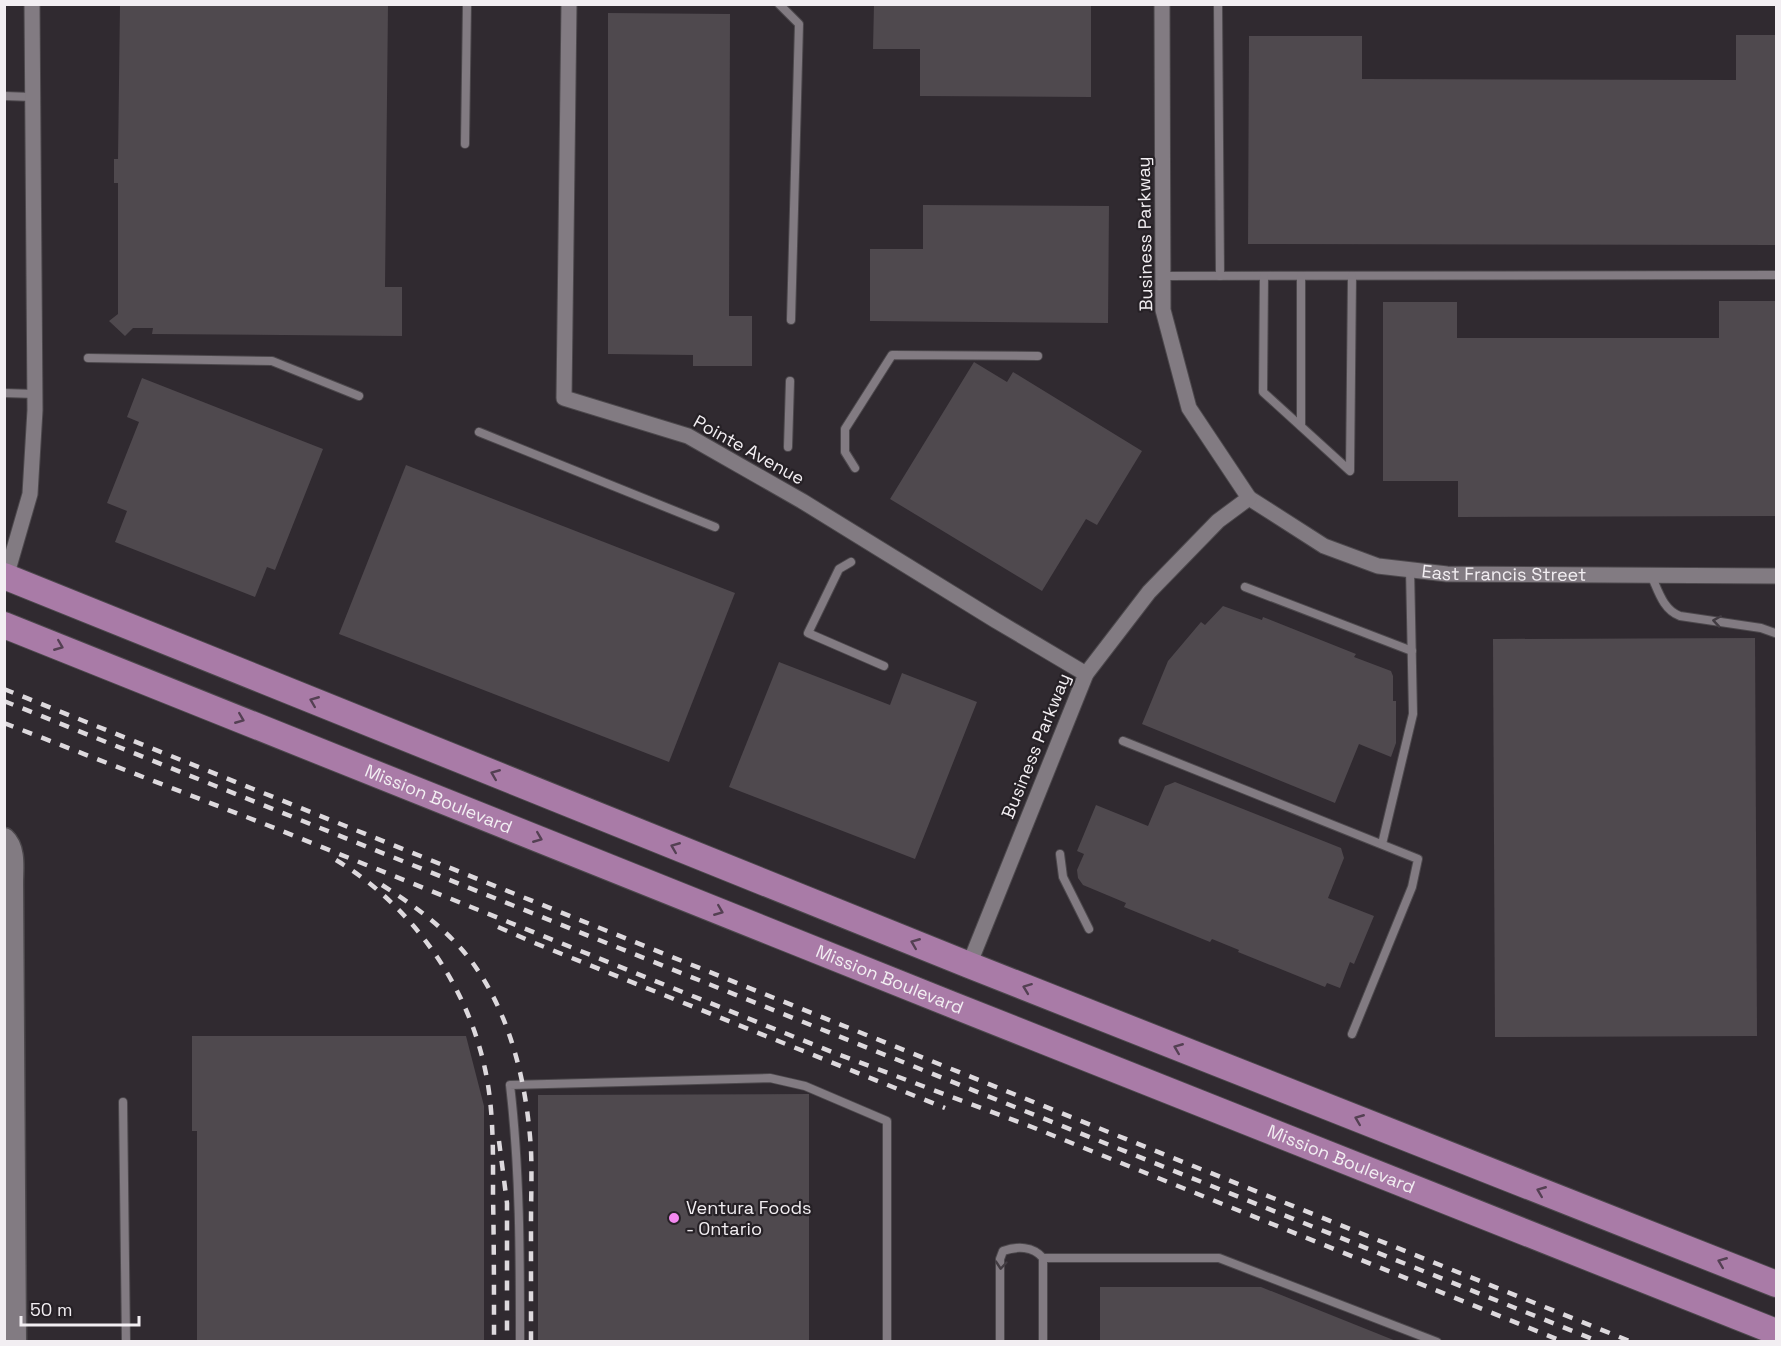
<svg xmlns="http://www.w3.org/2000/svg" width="1781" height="1346" viewBox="0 0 1781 1346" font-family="'Space Grotesk',sans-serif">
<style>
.building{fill:#4f494e}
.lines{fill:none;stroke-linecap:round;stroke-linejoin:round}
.lane-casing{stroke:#4c484c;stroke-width:10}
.street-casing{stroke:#4c484c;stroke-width:17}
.secondary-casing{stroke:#4c484c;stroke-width:25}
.primary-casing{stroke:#4c484c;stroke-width:28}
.lane{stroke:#827b82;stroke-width:8}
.street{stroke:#827b82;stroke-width:15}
.secondary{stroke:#827b82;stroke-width:22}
.primary{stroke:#a97ba7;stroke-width:26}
.rail{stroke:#ddd9dd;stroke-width:4.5;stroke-dasharray:10 10;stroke-linecap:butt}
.oneway{stroke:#423c42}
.oneway2{stroke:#544053}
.poi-dot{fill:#f489f0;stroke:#262126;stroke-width:2}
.labels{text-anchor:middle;stroke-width:4.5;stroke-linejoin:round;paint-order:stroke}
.street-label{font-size:18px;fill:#f2eef2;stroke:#262126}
.poi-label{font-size:18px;fill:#f2eef2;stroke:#262126;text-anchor:start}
</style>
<rect width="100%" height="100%" fill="#302a30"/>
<!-- building -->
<g class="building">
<polygon points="120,4 388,4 385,287 402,287 402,336 152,334 153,328 133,328 125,336 109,321 118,314 118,183 114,183 114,159 118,159"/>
<polygon points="874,4 1091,4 1091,97 920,96 920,49 873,49"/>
<polygon points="608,13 730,14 729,316 752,316 752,366 693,366 693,355 608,354"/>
<polygon points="1736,35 1776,35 1776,245 1248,244 1249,36 1362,36 1362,79 1736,80"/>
<polygon points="923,205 1109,206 1108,323 870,321 870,249 923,249"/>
<polygon points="1719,301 1776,301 1776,516 1458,517 1458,481 1383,481 1383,302 1457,302 1457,338 1719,338"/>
<polygon points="974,362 1007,382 1013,372 1142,451 1097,525 1086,519 1042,591 890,499"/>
<polygon points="142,378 323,449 275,570 267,567 255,597 115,542 127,511 107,503 139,422 127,417"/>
<polygon points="406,465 735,593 669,762 339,634"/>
<polygon points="1223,606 1262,620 1263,617 1356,654 1354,657 1391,671 1393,676 1393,701 1396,701 1396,743 1391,757 1359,744 1335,803 1142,724 1168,661 1201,622 1205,625"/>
<polygon points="1755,638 1757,1036 1495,1037 1493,639"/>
<polygon points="779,662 890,705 902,673 977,702 915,859 729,787"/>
<polygon points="1175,782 1341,848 1344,858 1328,898 1374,916 1354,964 1350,962 1340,988 1327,983 1325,987 1238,952 1239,950 1212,939 1210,942 1124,907 1126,903 1083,885 1078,878 1077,870 1084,854 1077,851 1096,805 1148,826 1165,786"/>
<polygon points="192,1036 466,1036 484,1106 484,1341 197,1341 197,1131 192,1131"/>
<polygon points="809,1094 809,1341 538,1341 538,1095"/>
<polygon points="1100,1287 1261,1287 1396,1341 1100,1341"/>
</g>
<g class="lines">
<!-- lane casing -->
<g class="lane-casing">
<g id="lane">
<polyline points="779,4 799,24 791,320"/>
<polyline points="1218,4 1220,276"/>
<polyline points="4,96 32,97"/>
<polyline points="465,144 467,4"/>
<polyline points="1163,276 1776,275"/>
<polyline points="1264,276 1263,392 1350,471 1352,276"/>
<polyline points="88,358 272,361 359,396"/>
<polyline points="4,393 35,394"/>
<polyline points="1301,426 1301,276"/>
<polyline points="479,432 715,527"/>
<polyline points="788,447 790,381"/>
<polyline points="855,468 845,452 845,429 892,355 1038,356"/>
<polyline points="851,562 839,569 808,633 884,666"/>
<path d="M1651 575C1658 590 1663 610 1680 616L1761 628 1775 633"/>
<polyline points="1245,587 1412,651"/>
<polyline points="1123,741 1418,859 1412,887 1352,1034"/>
<polyline points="1382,844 1413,714 1410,569"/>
<polyline points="1060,854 1063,877 1089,929"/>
<polyline points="123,1102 126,1342"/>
<polyline points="1043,1258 1219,1258 1437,1342"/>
<path d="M520 1342C520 1256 520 1170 510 1085L770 1078 805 1086 887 1121V1342"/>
<path d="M1000 1342V1259L1003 1251C1017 1246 1033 1246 1043 1258V1342"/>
</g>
</g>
<!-- street casing -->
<g class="street-casing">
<g id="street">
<polyline points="569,4 564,398 688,436 802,501 995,620 1086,674"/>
<path id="s1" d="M1249 498 1324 546 1378 566 1447 574 1776 576"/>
<polyline points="6,577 30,494 35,410 32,4"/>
<polyline points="969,965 1086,674 1149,592 1218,521 1249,498 1189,408 1163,310 1162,4"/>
</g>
</g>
<!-- secondary casing -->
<g class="secondary-casing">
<path id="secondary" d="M4 839C15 849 12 869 12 883L15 1342"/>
</g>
<!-- primary casing -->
<g class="primary-casing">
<g id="primary">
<polyline points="4,576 969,965 1776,1284"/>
<path id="s2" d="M4 625 953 1005 1776 1332"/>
</g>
</g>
<!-- lane -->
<use href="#lane" class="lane"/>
<!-- street -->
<use href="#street" class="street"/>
<!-- secondary -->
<use href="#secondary" class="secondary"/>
<!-- primary -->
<use href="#primary" class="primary"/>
<!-- rail -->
<g class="rail">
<polyline points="4,689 1632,1342"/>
<polyline points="4,701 1600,1342"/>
<polyline points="4,723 267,825 832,1052 1032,1127 1564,1342"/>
<path d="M336 860C411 905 467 984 485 1069 494 1110 493 1154 493 1196 494 1244 494 1293 494 1342"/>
<path d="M382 885C415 906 448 930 472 962 511 1015 527 1085 531 1150 532 1174 531 1199 531 1223 531 1263 531 1302 531 1342"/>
<polyline points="498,927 537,944 945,1108"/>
<polyline points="499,1141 507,1203 507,1342"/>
</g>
</g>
<!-- one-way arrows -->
<defs><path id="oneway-chevron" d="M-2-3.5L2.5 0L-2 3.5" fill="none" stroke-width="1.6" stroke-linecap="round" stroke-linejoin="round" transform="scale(1.5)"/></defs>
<g class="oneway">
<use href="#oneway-chevron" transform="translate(1717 621) rotate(-171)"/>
<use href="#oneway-chevron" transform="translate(1001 1265) rotate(95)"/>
</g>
<g class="oneway2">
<use href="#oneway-chevron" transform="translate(59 646) rotate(22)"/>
<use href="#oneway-chevron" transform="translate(314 701) rotate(-158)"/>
<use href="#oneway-chevron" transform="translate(240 719) rotate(22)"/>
<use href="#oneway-chevron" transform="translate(495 774) rotate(-158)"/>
<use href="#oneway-chevron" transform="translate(538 838) rotate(22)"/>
<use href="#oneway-chevron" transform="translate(675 847) rotate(-158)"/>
<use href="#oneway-chevron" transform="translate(719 911) rotate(22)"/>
<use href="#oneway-chevron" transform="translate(915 943) rotate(-158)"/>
<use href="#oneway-chevron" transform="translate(1027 988) rotate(-159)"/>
<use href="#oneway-chevron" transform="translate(1178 1048) rotate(-158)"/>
<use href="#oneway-chevron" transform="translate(1359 1119) rotate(-158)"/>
<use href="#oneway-chevron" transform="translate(1541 1191) rotate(-158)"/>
<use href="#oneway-chevron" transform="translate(1722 1262) rotate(-158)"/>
</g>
<!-- markers -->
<circle class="poi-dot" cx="674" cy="1218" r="6"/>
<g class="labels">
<!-- street labels -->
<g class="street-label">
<text transform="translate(1145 234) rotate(-91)" y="6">Business Parkway</text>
<text transform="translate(749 450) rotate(29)" y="6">Pointe Avenue</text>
<text dy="6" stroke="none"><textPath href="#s1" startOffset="273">East Francis Street</textPath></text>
<text transform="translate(1036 746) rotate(-68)" y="6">Business Parkway</text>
<text dy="6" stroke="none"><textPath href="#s2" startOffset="468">Mission Boulevard</textPath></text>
<text dy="6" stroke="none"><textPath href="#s2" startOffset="954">Mission Boulevard</textPath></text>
<text dy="6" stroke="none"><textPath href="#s2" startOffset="1440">Mission Boulevard</textPath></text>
</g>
<!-- poi labels -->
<g class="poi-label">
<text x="686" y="1214">Ventura Foods<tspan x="686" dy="21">- Ontario</tspan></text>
</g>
</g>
<!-- border -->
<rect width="1781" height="1346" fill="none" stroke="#f2eef2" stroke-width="12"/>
<!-- scale -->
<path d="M21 1316v9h118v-9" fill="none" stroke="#f2eef2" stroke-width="3"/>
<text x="30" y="1316" font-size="18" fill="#f2eef2" stroke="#262126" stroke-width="4.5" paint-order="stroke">50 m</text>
</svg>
